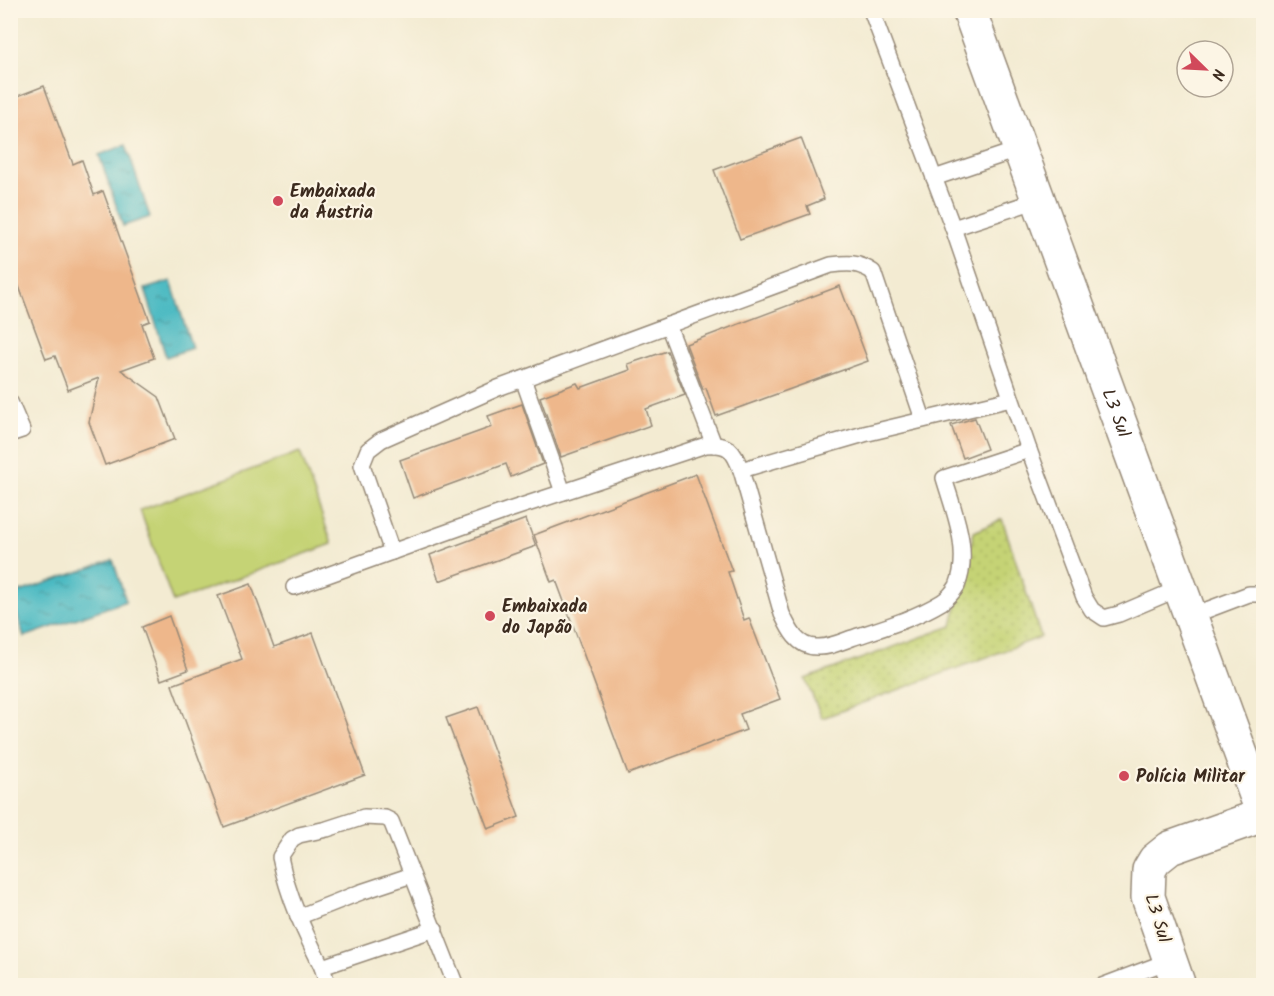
<svg xmlns="http://www.w3.org/2000/svg" width="1274" height="996" viewBox="0 0 1274 996" font-family="Kalam,sans-serif">
<style>
.green{fill:url(#green-dots);stroke:#807e4a;stroke-width:1.5}
.pitch{fill:#c5d375;stroke:#807e4a;stroke-width:1.5}
.water{fill:url(#water-ripples);stroke:#447270;stroke-width:1.5}
.building{fill:#eeb78b}
.lines{fill:none;stroke-linecap:round;stroke-linejoin:round}
.lane-casing{stroke:#978a78;stroke-width:18}
.secondary-casing{stroke:#978a78;stroke-width:36}
.lane{stroke:#fff;stroke-width:15}
.secondary{stroke:#fff;stroke-width:33}
.poi-dot{fill:#d1495b;stroke:#fcf5e5;stroke-width:2}
.labels{text-anchor:middle;stroke-width:4.5;stroke-linejoin:round;paint-order:stroke}
.poi-label{font-size:18px;font-weight:bold;fill:#3b2a1e;stroke:#fcf5e5;text-anchor:start}
.street-label{font-size:18px;fill:#3b2a1e;stroke:#fcf5e5}
</style>
<defs>
<pattern id="green-dots" width="8" height="8" patternUnits="userSpaceOnUse" patternTransform="scale(1.5)"><rect width="8" height="8" fill="#c5d375"/><path d="M2 2h.1M6 6h.1" fill="none" stroke="#aab565" stroke-width="1.8" stroke-linecap="round"/></pattern>
<pattern id="water-ripples" width="26" height="14" patternUnits="userSpaceOnUse" patternTransform="scale(1.5)"><rect width="26" height="14" fill="#4cbac2"/><path d="M2 4q2-2 4 0t4 0M15 11q2-2 4 0t4 0" fill="none" stroke="#40979d"/></pattern>
</defs>
<rect width="100%" height="100%" fill="#fcf5e5"/>
<filter id="ink" filterUnits="userSpaceOnUse"><feTurbulence type="fractalNoise" baseFrequency=".0167" numOctaves="2"/><feDisplacementMap in="SourceGraphic" scale="12" xChannelSelector="R" yChannelSelector="G"/><feConvolveMatrix kernelMatrix="1 2 1 2 8 2 1 2 1" color-interpolation-filters="sRGB"/></filter>
<filter id="wash" filterUnits="userSpaceOnUse"><feTurbulence type="fractalNoise" baseFrequency=".008" numOctaves="4" result="noise"/><feDisplacementMap in="SourceGraphic" scale="24" xChannelSelector="R" yChannelSelector="G"/><feGaussianBlur stdDeviation="1.35" result="paint"/><feColorMatrix in="noise" values="0 0 0 0 0 0 0 0 0 0 0 0 0 0 0 0 0 1.4 0 .05"/><feComposite in="paint" operator="in"/></filter>
<g filter="url(#wash)">
<rect width="100%" height="100%" fill="#f3ebd2"/>
<!-- green -->
<polygon class="green" points="1002,519 1041,637 822,718 805,679 952,626 974,532"/>
<!-- pitch -->
<polygon class="pitch" points="300,452 332,544 173,602 140,510"/>
<!-- water -->
<g class="water">
<polygon points="126,145 150,217 123,226 99,155"/>
<polygon points="171,281 192,348 166,357 145,289"/>
<polygon points="113,560 126,601 24,637 11,595"/>
</g>
<g id="blocks">
<!-- building -->
<g class="building">
<polygon points="44,86 73,164 82,160 94,195 103,191 150,321 142,324 154,358 121,370 159,397 175,439 105,465 89,422 99,378 68,390 55,356 46,359 10,262 10,99"/>
<polygon points="801,138 824,199 807,206 810,214 740,239 714,170"/>
<polygon points="840,286 868,361 716,416 706,388 703,389 686,344"/>
<polygon points="667,351 685,395 646,409 651,425 561,457 540,397 577,383 580,388 630,370 628,364"/>
<polygon points="522,404 543,464 511,477 506,464 413,498 400,460 492,427 488,416"/>
<polygon points="975,418 987,449 963,458 951,425"/>
<polygon points="696,474 732,571 728,572 744,620 749,618 780,699 740,714 746,730 628,774 556,580 551,582 534,535"/>
<polygon points="526,519 536,546 439,581 430,555"/>
<polygon points="251,584 274,647 313,633 365,775 224,827 172,685 242,659 218,596"/>
<polygon points="169,616 188,670 161,680 142,627"/>
<polygon points="478,707 519,817 488,829 446,718"/>
</g>
</g>
</g>
<g filter="url(#ink)">
<use href="#blocks" fill-opacity="0" stroke="#978a78" stroke-width="1.5"/>
<g class="lines">
<!-- lane casing -->
<g class="lane-casing">
<g id="lane">
<polyline points="871,10 953,228 1029,450 1084,597 1092,610 1104,618 1119,614 1180,588"/>
<polyline points="934,178 1020,149"/>
<polyline points="953,228 1038,200"/>
<polyline points="668,325 714,445"/>
<polyline points="523,379 563,492"/>
<polyline points="10,402 22,430 10,434"/>
<polyline points="741,470 864,434 1011,399"/>
<path d="M392 552 362 465 368 450 381 440 498 388 831 265C848 263 858 262 873 272L923 419"/>
<path d="M294 587 509 510 706 445C729 443 733 450 741 470L782 614C789 629 797 647 816 647 828 648 841 642 852 638 882 628 914 619 942 602 947 599 954 591 957 586 971 551 954 512 944 478L1029 450"/>
<polyline points="1191,616 1249,594 1264,594"/>
<polyline points="298,917 361,892 412,875"/>
<path d="M322 967C304 931 288 897 280 857L292 839 299 835 327 829 364 817 385 818 391 821 456 986"/>
<polyline points="328,986 322,967 435,929"/>
<polyline points="1102,986 1171,960"/>
</g>
</g>
<!-- secondary casing -->
<g class="secondary-casing">
<g id="secondary">
<path id="s1" d="M969 10 1264 817"/>
<polyline points="1179,986 1148,897 1149,870 1155,860 1170,848 1263,815"/>
</g>
</g>
<!-- lane -->
<use href="#lane" class="lane"/>
<!-- secondary -->
<use href="#secondary" class="secondary"/>
</g>
</g>
<!-- markers -->
<g class="poi-dot">
<circle cx="278" cy="201" r="6"/>
<circle cx="490" cy="616" r="6"/>
<circle cx="1124" cy="776" r="6"/>
</g>
<g class="labels">
<!-- poi labels -->
<g class="poi-label">
<text x="290" y="197">Embaixada<tspan x="290" dy="21">da Áustria</tspan></text>
<text x="502" y="612">Embaixada<tspan x="502" dy="21">do Japão</tspan></text>
<text x="1136" y="782">Polícia Militar</text>
</g>
<!-- street labels -->
<g class="street-label">
<text dy="6" stroke="none"><textPath href="#s1" startOffset="429">L3 Sul</textPath></text>
<text transform="translate(1158 918) rotate(73)" y="6">L3 Sul</text>
</g>
</g>
<!-- margin -->
<rect width="1274" height="996" fill="none" stroke="#fcf5e5" stroke-width="36"/>
<!-- north arrow -->
<g transform="translate(1205 69) rotate(114)"><circle r="28" fill="#fcf5e5" stroke="#afa495" stroke-width="1.5"/>
<path d="M0-4.5L10 22L0 15L-10 22Z" fill="#d1495b"/>
<text y="-9" font-size="16" font-weight="bold" text-anchor="middle" fill="#3b2a1e">N</text>
</g>
</svg>
